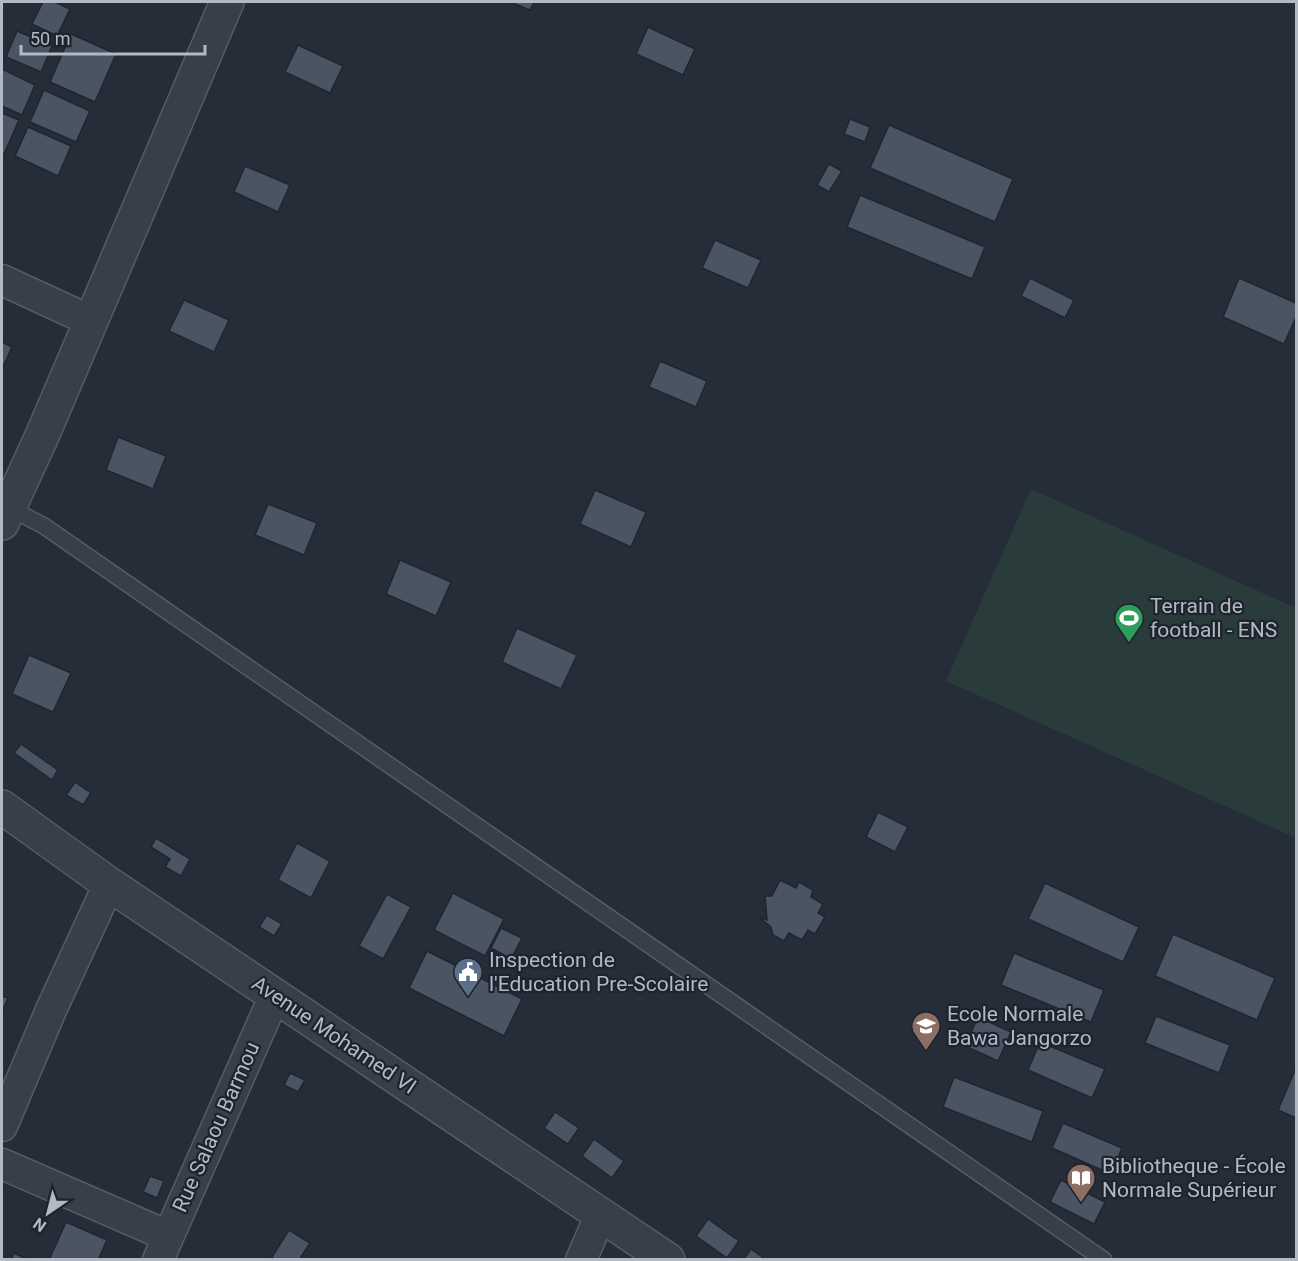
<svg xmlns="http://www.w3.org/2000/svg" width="1298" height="1261" viewBox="0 0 1298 1261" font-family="Roboto,sans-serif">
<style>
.green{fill:#293b3b}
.building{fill:#4a5462;stroke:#1f2630;stroke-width:1.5}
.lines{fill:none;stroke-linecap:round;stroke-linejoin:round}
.service-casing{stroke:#555c67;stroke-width:18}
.minor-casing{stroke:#555c67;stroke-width:33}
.tertiary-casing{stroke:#555c67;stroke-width:36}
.service{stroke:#373f49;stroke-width:15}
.minor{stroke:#373f49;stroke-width:30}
.tertiary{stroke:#373f49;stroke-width:33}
.labels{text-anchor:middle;stroke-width:4.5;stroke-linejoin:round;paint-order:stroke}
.poi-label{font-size:21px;fill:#b2b9c5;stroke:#1d242e;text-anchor:start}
.street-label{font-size:21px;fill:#b2b9c5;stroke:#1d242e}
</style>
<rect width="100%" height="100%" fill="#242d38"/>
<!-- green -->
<polygon class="green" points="1031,489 1296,608 1296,832 1294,837 946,681"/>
<!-- building -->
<g class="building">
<polygon points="43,2 55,2 70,9 57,36 32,24"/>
<polygon points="510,2 534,2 530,10"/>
<polygon points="648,27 695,49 683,75 636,54"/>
<polygon points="17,31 52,46 41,72 6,57"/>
<polygon points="71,34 116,54 95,102 50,82"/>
<polygon points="298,45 343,66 330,93 285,72"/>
<polygon points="2,69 35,85 22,115 2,106"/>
<polygon points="44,90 90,111 76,142 30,122"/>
<polygon points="2,113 19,120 4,154 2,153"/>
<polygon points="850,119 870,127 865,142 844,134"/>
<polygon points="889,125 1013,179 995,222 870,168"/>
<polygon points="28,127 71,146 58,176 15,156"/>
<polygon points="829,164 842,171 829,192 817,185"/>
<polygon points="245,166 290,185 278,212 234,192"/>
<polygon points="860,195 985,247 972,279 847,227"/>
<polygon points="715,240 761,260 748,288 702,268"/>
<polygon points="1030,278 1074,300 1065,318 1021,296"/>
<polygon points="1239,278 1296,303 1296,317 1284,344 1223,317"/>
<polygon points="184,300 229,320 214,352 169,331"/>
<polygon points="2,342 12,347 2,369"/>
<polygon points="660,361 707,381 696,407 649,387"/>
<polygon points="118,437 166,456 153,489 106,470"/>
<polygon points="595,490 646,512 631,547 580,524"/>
<polygon points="268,504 317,523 304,555 255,535"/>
<polygon points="400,560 451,582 436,616 386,594"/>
<polygon points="517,628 577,655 561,689 502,662"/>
<polygon points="29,655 71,673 53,712 12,694"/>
<polygon points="21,744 58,770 52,780 14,753"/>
<polygon points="75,782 91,793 83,805 66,795"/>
<polygon points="878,812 908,827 895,852 866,837"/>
<polygon points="156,838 190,859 181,876 165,867 170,859 151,847"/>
<polygon points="297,843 330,861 311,898 278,880"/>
<polygon points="780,880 796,888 799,882 813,890 811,897 823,904 818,913 825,917 815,934 808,930 802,940 789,933 784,941 773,935 771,927 760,918 767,920 765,896 772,896"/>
<polygon points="1045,883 1139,927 1123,962 1028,919"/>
<polygon points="453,893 504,919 485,956 434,930"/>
<polygon points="387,894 411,907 383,959 359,946"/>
<polygon points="267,915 282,924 274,936 259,927"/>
<polygon points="501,928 522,938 511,959 491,948"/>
<polygon points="1173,934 1275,978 1257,1020 1155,976"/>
<polygon points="427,951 522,999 504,1036 409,988"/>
<polygon points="1014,953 1104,990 1091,1022 1001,985"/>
<polygon points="2,996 8,998 2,1012"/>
<polygon points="1156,1016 1230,1045 1219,1073 1145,1043"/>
<polygon points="978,1017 1011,1032 998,1061 965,1046"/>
<polygon points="1040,1042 1105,1069 1092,1098 1028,1070"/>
<polygon points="1295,1070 1296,1070 1296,1118 1278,1110"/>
<polygon points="290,1073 305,1080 298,1092 284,1085"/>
<polygon points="954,1077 1043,1111 1032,1142 943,1107"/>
<polygon points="555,1112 579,1128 568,1144 544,1128"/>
<polygon points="1063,1123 1122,1148 1111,1174 1052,1148"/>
<polygon points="594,1139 624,1161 612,1178 582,1156"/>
<polygon points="150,1176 164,1181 157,1198 143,1192"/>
<polygon points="1061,1180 1105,1202 1094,1224 1050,1202"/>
<polygon points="708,1219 739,1241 727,1258 696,1236"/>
<polygon points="66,1222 107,1240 98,1260 49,1260"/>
<polygon points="289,1230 310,1243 299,1260 275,1260 272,1257"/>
<polygon points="751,1249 765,1259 764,1260 744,1259"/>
<polygon points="14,1253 28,1260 11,1260"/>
</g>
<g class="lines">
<!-- service casing -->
<g class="service-casing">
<polyline id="service" points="8,507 44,526 1104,1260"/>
</g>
<!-- minor casing -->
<g class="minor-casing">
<g id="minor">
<polyline points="2,280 91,321"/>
<polyline points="2,1126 51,1010 109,884"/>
<polyline points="2,1164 168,1236"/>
<polyline points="158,1260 275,995"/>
<polyline points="581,1260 601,1214"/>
</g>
</g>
<!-- tertiary casing -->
<g class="tertiary-casing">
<g id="tertiary">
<polyline points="2,523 42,436 227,2"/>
<polyline points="2,807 109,884 668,1260"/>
</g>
</g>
<!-- service -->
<use href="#service" class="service"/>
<!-- minor -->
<use href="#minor" class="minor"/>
<!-- tertiary -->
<use href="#tertiary" class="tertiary"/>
</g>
<!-- icons -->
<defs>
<g id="stadium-pin" transform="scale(1.5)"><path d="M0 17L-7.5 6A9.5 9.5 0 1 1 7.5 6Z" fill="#2e9e5b" stroke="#1d242e"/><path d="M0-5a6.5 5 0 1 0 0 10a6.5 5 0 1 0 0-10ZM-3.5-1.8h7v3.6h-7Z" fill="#fff"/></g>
<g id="civic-pin" transform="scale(1.5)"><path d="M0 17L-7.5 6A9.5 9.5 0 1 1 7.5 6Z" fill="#5c6f8a" stroke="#1d242e"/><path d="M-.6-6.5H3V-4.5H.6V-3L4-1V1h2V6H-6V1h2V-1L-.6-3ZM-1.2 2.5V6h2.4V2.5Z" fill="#fff"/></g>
<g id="school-pin" transform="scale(1.5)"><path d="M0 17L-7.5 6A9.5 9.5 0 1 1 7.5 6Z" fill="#8d6e63" stroke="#1d242e"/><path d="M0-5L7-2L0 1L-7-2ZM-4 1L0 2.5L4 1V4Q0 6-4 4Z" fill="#fff"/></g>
<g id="library-pin" transform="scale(1.5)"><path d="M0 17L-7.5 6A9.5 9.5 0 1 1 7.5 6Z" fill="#8d6e63" stroke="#1d242e"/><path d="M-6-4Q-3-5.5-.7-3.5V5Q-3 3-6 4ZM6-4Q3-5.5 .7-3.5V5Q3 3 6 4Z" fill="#fff"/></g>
</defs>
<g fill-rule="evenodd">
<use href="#stadium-pin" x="1129" y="618"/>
<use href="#civic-pin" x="468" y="972"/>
<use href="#school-pin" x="926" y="1026"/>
<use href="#library-pin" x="1081" y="1178"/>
</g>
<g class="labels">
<!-- poi labels -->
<g class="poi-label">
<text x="1150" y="613">Terrain de<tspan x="1150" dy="24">football - ENS</tspan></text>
<text x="489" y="967">Inspection de<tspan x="489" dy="24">l'Education Pre-Scolaire</tspan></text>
<text x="947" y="1021">Ecole Normale<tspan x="947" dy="24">Bawa Jangorzo</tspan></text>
<text x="1102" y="1173">Bibliotheque - École<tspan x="1102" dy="24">Normale Supérieur</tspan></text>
</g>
<!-- street labels -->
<g class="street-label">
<text transform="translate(334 1035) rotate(34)" y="7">Avenue Mohamed VI</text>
<text transform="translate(216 1127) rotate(-66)" y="7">Rue Salaou Barmou</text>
</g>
</g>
<!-- border -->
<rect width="1298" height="1261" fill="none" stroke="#b2b9c5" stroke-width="6"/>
<!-- north arrow -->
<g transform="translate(48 1213) rotate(215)" stroke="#1d242e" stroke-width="4.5" paint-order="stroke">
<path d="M0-4.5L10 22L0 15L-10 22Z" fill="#b2b9c5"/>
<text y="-9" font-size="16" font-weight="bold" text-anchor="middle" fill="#b2b9c5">N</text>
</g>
<!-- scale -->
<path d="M21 45v9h184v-9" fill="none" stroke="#b2b9c5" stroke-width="3"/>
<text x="30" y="45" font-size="18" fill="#b2b9c5" stroke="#1d242e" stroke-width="4.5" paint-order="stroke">50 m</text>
</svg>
